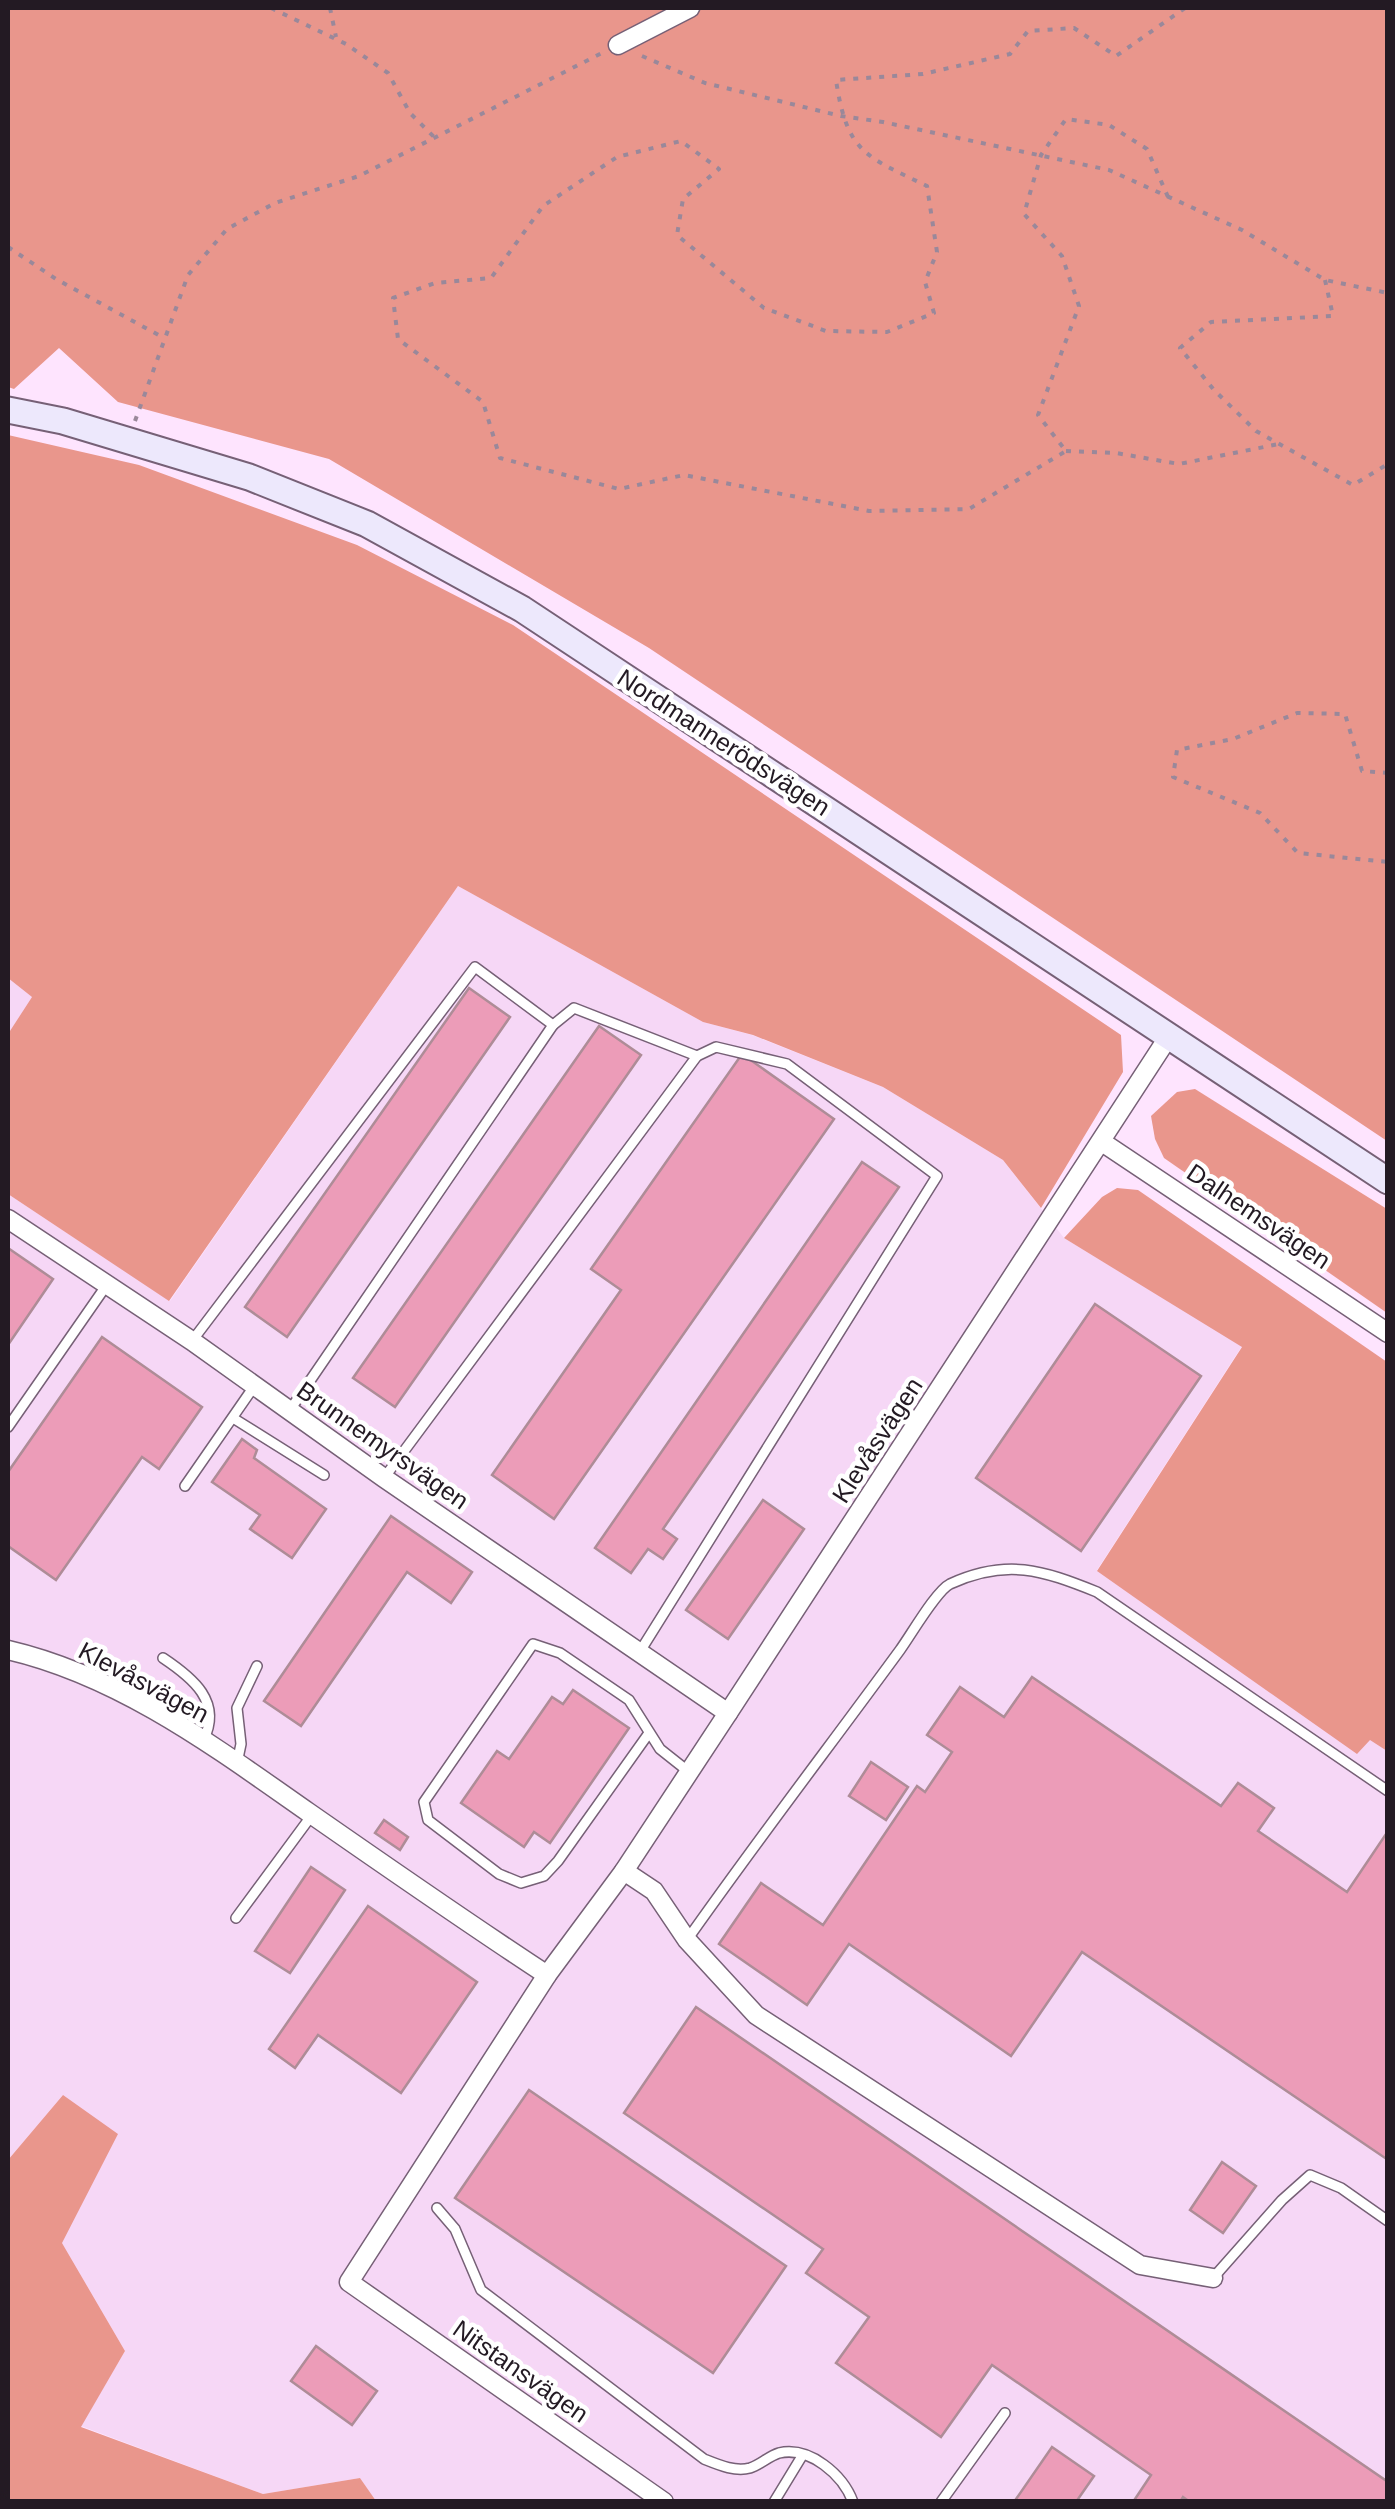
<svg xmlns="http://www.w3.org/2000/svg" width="1395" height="2509" font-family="Arial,sans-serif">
  <rect width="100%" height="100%" fill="#fee4fe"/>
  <g fill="#f6d7f6">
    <path d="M 458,886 L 703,1022 L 752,1035 L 883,1087 L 1003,1160 L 1064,1238 L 1242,1346 L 1097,1570 L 1357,1753 L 1370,1739 L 1387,1751 L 1387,2501 L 376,2502 L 360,2478 L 263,2494 L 81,2426 L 125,2351 L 62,2243 L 63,2095 L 8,2160 L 8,1194 L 170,1301 Z"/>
    <path d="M 8,978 L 32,997 L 8,1034 Z"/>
  </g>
  <g fill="#e9968c">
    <path d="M 8,8 L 1387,8 L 1387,1141 L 649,648 L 329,459 L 118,402 L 59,348 L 14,389 L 8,387 Z"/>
    <path d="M 8,435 L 139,465 L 357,545 L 513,625 L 1121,1035 L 1123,1072 L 1041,1208 L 1003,1160 L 883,1087 L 753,1035 L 703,1022 L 458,886 L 169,1301 L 8,1194 L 8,1034 L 32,997 L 8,978 Z"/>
    <path d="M 1195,1089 L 1387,1209 L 1387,1313 L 1164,1158 L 1155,1139 L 1151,1116 L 1177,1092 Z"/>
    <path d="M 1117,1188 L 1138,1190 L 1387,1362 L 1387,1751 L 1370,1740 L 1357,1754 L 1097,1571 L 1242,1347 L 1064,1238 L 1102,1197 Z"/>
    <path d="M 63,2095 L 118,2134 L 62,2243 L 125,2351 L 81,2427 L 263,2494 L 360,2478 L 376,2501 L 8,2501 L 8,2160 Z"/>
  </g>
  <g fill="#ec9cb8" stroke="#ae8c97" stroke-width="2.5">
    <path d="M 469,988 L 510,1017 L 287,1337 L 245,1307 Z"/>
    <path d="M 599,1026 L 641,1055 L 395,1407 L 353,1378 Z"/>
    <path d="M 742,1054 L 834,1119 L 554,1519 L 492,1475 L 621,1290 L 591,1269 Z"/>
    <path d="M 862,1162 L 899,1187 L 663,1529 L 677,1539 L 663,1559 L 648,1549 L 631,1573 L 595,1548 Z"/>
    <path d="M 8,1248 L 53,1279 L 8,1345 Z"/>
    <path d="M 1095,1304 L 1201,1376 L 1081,1551 L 976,1478 Z"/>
    <path d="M 102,1337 L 202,1407 L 159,1469 L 142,1457 L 56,1580 L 8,1546 L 8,1472 Z"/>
    <path d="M 242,1439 L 257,1450 L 254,1458 L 326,1509 L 292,1558 L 250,1529 L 260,1515 L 212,1482 Z"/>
    <path d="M 763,1500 L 804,1529 L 728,1639 L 686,1610 Z"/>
    <path d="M 391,1516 L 472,1572 L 451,1603 L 407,1572 L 301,1726 L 264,1701 Z"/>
    <path d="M 1032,1677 L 1221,1806 L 1238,1783 L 1274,1808 L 1258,1831 L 1347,1892 L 1388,1831 L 1388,2160 L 1082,1952 L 1011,2056 L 849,1944 L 807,2005 L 719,1944 L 761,1883 L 823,1925 L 917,1786 L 925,1792 L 952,1752 L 927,1735 L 960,1687 L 1004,1717 Z"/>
    <path d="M 573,1690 L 629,1728 L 550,1843 L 534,1832 L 524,1847 L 461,1803 L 497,1751 L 509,1759 L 552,1697 L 563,1704 Z"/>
    <path d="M 871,1762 L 908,1787 L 886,1820 L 849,1796 Z"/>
    <path d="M 384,1820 L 408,1837 L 400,1850 L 375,1833 Z"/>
    <path d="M 311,1867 L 345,1890 L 290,1973 L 255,1951 Z"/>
    <path d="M 368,1906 L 477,1982 L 401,2093 L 318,2035 L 295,2068 L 269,2049 Z"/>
    <path d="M 696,2007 L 1388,2482 L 1388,2502 L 1190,2502 L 1183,2497 L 1180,2502 L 1133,2502 L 1151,2475 L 992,2365 L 941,2437 L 836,2363 L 869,2317 L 806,2273 L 823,2249 L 624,2113 Z"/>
    <path d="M 529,2090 L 786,2266 L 713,2373 L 455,2198 Z"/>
    <path d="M 1222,2162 L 1256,2186 L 1223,2233 L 1190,2210 Z"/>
    <path d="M 316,2346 L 377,2391 L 352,2425 L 291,2381 Z"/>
    <path d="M 1052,2447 L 1094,2476 L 1076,2502 L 1014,2502 Z"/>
  </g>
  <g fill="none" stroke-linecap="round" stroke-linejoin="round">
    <g stroke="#766076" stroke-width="12">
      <g id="service">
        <path d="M 192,1341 L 475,967 L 553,1025 L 290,1410"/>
        <path d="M 233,1418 L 324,1475"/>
        <path d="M 8,1427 L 106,1286"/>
        <path d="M 384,1478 L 697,1056 L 574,1008 L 553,1025"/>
        <path d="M 185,1486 L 255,1385"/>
        <path d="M 639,1653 L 937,1176 L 787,1064 L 716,1047 L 697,1056"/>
        <path d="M 163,1658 C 193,1678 223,1702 203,1741"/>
        <path d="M 649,1733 L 558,1861 L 544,1876 L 521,1883 L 499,1874 L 428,1820 L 424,1802 L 533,1644 L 560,1653 L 629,1700 L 660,1749 L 689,1772"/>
        <path d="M 237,1763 L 241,1744 L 237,1708 L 257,1666"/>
        <path d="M 236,1918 L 312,1815"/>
        <path d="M 687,1940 C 756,1842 829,1747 900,1650 C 911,1635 936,1591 950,1584 C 1007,1558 1042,1570 1097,1592 L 1388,1791"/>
        <path d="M 437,2208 L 455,2229 L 481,2290 L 704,2459 C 719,2465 735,2472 750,2468 C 760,2465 769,2456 779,2453 C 810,2446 843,2475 853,2502"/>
        <path d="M 1213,2278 L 1282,2200 L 1310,2175 L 1341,2188 L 1388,2221"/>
        <path d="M 774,2502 L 802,2456"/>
        <path d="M 941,2502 L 1005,2413"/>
      </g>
    </g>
    <g stroke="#766076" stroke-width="21">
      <g id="minor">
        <path d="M 618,45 L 690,8"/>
        <path d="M 1102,1142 L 1388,1333"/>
        <path d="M 8,1219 L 192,1341 L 384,1478 L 728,1713"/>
        <path d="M 8,1650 C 120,1676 215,1747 308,1812 C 387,1867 466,1922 547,1975"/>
        <path d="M 624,1871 L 654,1891 L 687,1940 L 756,2015 L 1140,2265 L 1213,2278"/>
        <path d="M 664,2502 L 349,2282 L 547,1975 L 624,1871 L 728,1713 L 1169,1036"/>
      </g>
    </g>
    <g stroke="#766076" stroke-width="29">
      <path id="secondary" d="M 8,410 L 63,421 L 249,477 L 367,524 L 522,609 L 1388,1181"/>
    </g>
    <g stroke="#9a889a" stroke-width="4" stroke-dasharray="5 8" stroke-linecap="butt">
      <path d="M 271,8 L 346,44 L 388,73 L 410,113 L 435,138"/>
      <path d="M 330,8 L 336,37"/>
      <path d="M 642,56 L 705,83 L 841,116 L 883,122 L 1109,170 L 1242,230 L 1325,280 L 1388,293"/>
      <path d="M 1168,197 L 1147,149 L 1109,125 L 1066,119 L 1041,155 L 1024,214 L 1062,256 L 1079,306 L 1038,415 L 1066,451 L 969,509 L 869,511 L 684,475 L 619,489 L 500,458 L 483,402 L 398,339 L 393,298 L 435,283 L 491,278 L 543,206 L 617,157 L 681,141 L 719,169 L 683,199 L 677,235 L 764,308 L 826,331 L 887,332 L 934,313 L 925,282 L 937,252 L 927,186 C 865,156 847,153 836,80 L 923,74 L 1010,54 L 1028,31 L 1074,28 L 1116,56 L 1185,8"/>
      <path d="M 8,247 L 56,279 L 164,338"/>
      <path d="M 1325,280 L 1333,316 L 1211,322 L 1180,348 L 1214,390 L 1256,431 L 1353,485 L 1388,464"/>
      <path d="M 135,421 L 188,275 L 227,229 L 275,203 L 359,176 L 602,53"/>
      <path d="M 1066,451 L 1116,453 L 1179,464 L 1279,444"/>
      <path d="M 1388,773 L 1362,771 L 1345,714 L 1297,713 L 1233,739 L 1177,750 L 1173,777 L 1260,813 L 1298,853 L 1388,862"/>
    </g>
    <use href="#service" stroke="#fff" stroke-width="9"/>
    <use href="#minor" stroke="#fff" stroke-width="18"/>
    <use href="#secondary" stroke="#ede8fc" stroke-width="25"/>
  </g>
  <g text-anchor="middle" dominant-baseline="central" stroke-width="9" stroke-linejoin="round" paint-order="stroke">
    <g font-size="25" fill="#231a23" stroke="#fff">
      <text transform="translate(724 742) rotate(33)">Nordmannerödsvägen</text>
      <text transform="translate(1259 1216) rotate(34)">Dalhemsvägen</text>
      <text transform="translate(877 1440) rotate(-57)">Klevåsvägen</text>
      <text transform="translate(383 1445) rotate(35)">Brunnemyrsvägen</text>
      <text transform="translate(144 1682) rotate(28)">Klevåsvägen</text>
      <text transform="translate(521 2371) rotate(35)">Nitstansvägen</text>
    </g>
  </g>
  <rect width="1395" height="2509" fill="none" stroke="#231a23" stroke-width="20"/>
</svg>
